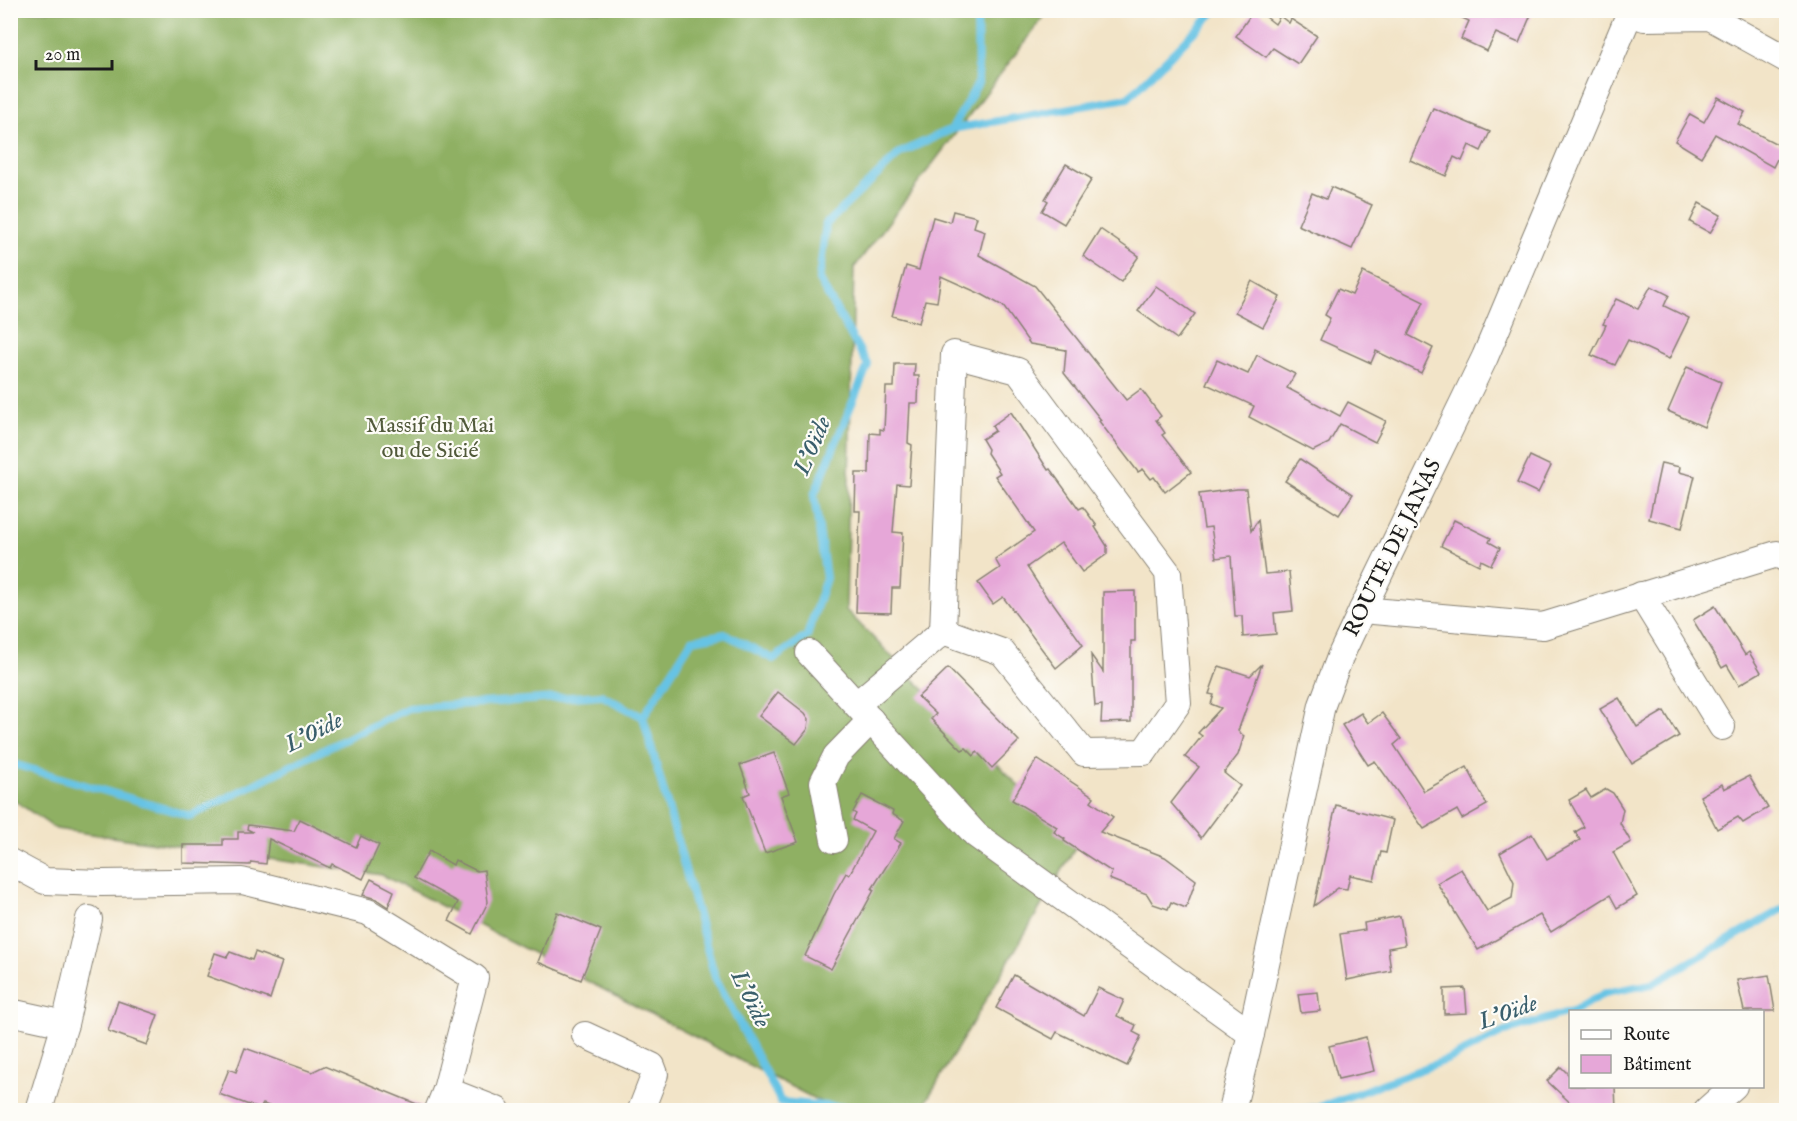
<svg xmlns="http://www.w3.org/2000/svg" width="1797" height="1121" font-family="'IM FELL English',serif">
  <rect width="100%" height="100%" fill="#fdfcf7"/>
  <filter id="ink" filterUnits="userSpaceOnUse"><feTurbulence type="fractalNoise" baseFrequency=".0167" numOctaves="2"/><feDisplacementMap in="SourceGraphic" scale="12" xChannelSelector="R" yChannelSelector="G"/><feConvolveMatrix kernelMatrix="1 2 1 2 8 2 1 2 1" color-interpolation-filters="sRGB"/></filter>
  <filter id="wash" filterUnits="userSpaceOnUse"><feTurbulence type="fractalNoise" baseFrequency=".008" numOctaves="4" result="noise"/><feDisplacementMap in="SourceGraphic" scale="24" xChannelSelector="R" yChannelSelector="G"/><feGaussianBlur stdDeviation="1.35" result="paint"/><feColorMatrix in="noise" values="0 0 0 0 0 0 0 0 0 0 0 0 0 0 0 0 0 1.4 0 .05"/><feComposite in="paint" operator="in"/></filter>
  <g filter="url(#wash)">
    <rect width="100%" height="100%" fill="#f2e4c8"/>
    <path fill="#8fb064" stroke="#566640" stroke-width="1.5" d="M 11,11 L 1048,11 L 854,268 L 846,610 L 1077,845 L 921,1110 L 836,1110 L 382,875 L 56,829 L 11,798 Z"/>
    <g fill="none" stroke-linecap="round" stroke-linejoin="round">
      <g stroke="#66c3e4" stroke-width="8">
        <path d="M 952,129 L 978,83 L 977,10"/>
        <path d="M 643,717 L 692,640 L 725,634 L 773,659 L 807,636 L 826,578 L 814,495 L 868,365 L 819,280 L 826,224 L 900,153 L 952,129 L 1128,98 L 1216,10"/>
        <path d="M 10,763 L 190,816 L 408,708 L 601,695 L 643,717 L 715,977 L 781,1102 L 870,1110"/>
        <path d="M 1301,1110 L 1320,1107 L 1449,1059 L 1504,1032 L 1575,1010 L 1605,993 L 1652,984 L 1786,907"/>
      </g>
    </g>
    <g id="blocks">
      <g fill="#e6a7d8">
        <path d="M 1254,10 L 1257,10 L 1275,24 L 1280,16 L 1289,23 L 1291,19 L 1317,36 L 1298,64 L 1273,48 L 1266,57 L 1236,36 Z"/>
        <path d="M 1445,10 L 1533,10 L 1519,43 L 1496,33 L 1487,51 L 1461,39 L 1469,21 Z"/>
        <path d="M 1718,97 L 1745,112 L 1738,124 L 1783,147 L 1773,167 L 1715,134 L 1701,157 L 1675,141 L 1690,114 L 1704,122 Z"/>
        <path d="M 1433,108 L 1490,132 L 1481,151 L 1469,145 L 1462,161 L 1454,157 L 1446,176 L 1410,160 Z"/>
        <path d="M 1066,164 L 1092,179 L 1064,224 L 1042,211 L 1048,201 L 1045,199 Z"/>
        <path d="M 1331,187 L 1372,205 L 1352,249 L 1298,225 L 1312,193 L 1326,199 Z"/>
        <path d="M 1699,203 L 1721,215 L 1710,233 L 1690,222 Z"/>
        <path d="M 953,211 L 977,217 L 974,227 L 985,231 L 979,255 L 1035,286 L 1126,400 L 1141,389 L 1161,416 L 1156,420 L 1165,433 L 1162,435 L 1191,472 L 1165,492 L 1154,477 L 1151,479 L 1143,469 L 1138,472 L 1099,421 L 1101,420 L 1064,373 L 1066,350 L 1030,344 L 1003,306 L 983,295 L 941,276 L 937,302 L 925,300 L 919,323 L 892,316 L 906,266 L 919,270 L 933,217 L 950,222 Z"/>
        <path d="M 1100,229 L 1139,256 L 1121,282 L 1083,256 Z"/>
        <path d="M 1363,272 L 1424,302 L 1408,335 L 1433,348 L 1421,373 L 1376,351 L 1371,363 L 1320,340 L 1330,318 L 1325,315 L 1338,289 L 1352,295 Z"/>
        <path d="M 1252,281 L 1280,297 L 1263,327 L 1235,312 Z"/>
        <path d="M 1156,286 L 1195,314 L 1177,339 L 1138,311 Z"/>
        <path d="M 1651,286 L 1669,295 L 1664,306 L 1689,318 L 1669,359 L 1628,340 L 1615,365 L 1591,355 L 1606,325 L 1603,324 L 1616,299 L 1638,309 Z"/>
        <path d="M 1257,355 L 1295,374 L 1287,388 L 1340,416 L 1348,402 L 1386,421 L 1375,442 L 1340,424 L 1329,443 L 1313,451 L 1249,417 L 1254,406 L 1206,384 L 1217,360 L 1248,374 Z"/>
        <path d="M 895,364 L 915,364 L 914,376 L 919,376 L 918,403 L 910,403 L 908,443 L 912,445 L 909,485 L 897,484 L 893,532 L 903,533 L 900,588 L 892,588 L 891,613 L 856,612 L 860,511 L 855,511 L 856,473 L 869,473 L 870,433 L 880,434 L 880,429 L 884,430 L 886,387 L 894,387 Z"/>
        <path d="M 1687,367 L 1721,382 L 1704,427 L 1668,411 Z"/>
        <path d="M 1011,412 L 1048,470 L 1050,469 L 1079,509 L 1083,507 L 1097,526 L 1095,527 L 1107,546 L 1107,554 L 1082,572 L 1061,543 L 1027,567 L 1049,601 L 1051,600 L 1083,645 L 1056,668 L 1003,597 L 993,604 L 978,583 L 1000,568 L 995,559 L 1034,532 L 995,476 L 1000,473 L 987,453 L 988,449 L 982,439 L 995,431 L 992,426 Z"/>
        <path d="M 1530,456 L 1551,466 L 1538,493 L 1517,483 Z"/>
        <path d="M 1300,459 L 1353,494 L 1339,515 L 1285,481 Z"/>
        <path d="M 1661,463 L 1680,467 L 1679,472 L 1695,476 L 1682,528 L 1649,519 Z"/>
        <path d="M 1237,489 L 1246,489 L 1251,531 L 1258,520 L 1265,574 L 1289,572 L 1293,611 L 1274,613 L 1276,634 L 1243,637 L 1242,616 L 1235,616 L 1231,556 L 1216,558 L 1211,527 L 1204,528 L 1199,494 Z"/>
        <path d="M 1454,520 L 1491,538 L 1489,542 L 1500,548 L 1491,565 L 1481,560 L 1479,565 L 1441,546 Z"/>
        <path d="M 1135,591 L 1135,641 L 1131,641 L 1131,722 L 1101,723 L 1102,705 L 1095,706 L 1091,655 L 1103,672 L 1103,592 Z"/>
        <path d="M 1715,606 L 1745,655 L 1749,652 L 1761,672 L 1739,685 L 1727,665 L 1722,668 L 1693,620 Z"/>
        <path d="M 1262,664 L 1238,731 L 1244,736 L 1238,755 L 1224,773 L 1240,786 L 1201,838 L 1171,803 L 1199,767 L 1185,757 L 1202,736 L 1198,733 L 1221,708 L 1211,704 L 1214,695 L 1209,694 L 1219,666 L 1250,676 Z"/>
        <path d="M 948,668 L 1019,741 L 992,768 L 977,752 L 974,756 L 966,748 L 962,750 L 931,719 L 936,714 L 918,697 Z"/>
        <path d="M 778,692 L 805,713 L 809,719 L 808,729 L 796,744 L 759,716 Z"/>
        <path d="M 1619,698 L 1637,727 L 1664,711 L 1679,736 L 1632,764 L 1600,709 Z"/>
        <path d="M 1361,713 L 1368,723 L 1382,713 L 1401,739 L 1394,745 L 1424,791 L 1467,767 L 1487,805 L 1462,819 L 1457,810 L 1424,829 L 1375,761 L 1368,765 L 1342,725 Z"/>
        <path d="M 774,753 L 789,793 L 781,796 L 798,842 L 765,853 L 743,796 L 750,793 L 740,765 Z"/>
        <path d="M 1037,759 L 1094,797 L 1091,801 L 1113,817 L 1100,832 L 1165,857 L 1196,880 L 1186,908 L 1171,902 L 1168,909 L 1153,904 L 1147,894 L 1109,879 L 1112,872 L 1064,841 L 1065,839 L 1054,832 L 1057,827 L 1012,800 Z"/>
        <path d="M 1749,776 L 1768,808 L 1743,823 L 1738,817 L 1717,829 L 1700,796 L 1722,784 L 1724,789 Z"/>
        <path d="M 1606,789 L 1613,793 L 1623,809 L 1620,823 L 1631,842 L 1613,852 L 1637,896 L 1617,908 L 1610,895 L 1551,932 L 1540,915 L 1478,950 L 1437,883 L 1461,869 L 1487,911 L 1512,898 L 1514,882 L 1500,853 L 1532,834 L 1547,859 L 1580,840 L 1575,832 L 1584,827 L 1569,800 L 1586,790 L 1591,798 Z"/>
        <path d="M 862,795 L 893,811 L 892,814 L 904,821 L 894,839 L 901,843 L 872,889 L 874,890 L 831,969 L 805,956 L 834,894 L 846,873 L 849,875 L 873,831 L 853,820 L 856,814 L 853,812 Z"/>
        <path d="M 1336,805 L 1393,820 L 1386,853 L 1381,852 L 1374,880 L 1350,875 L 1347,889 L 1338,888 L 1314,906 Z"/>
        <path d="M 300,819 L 356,847 L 361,836 L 379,845 L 363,879 L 332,864 L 330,868 L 269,839 L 266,864 L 251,862 L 250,865 L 183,863 L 183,845 L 223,845 L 223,839 L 238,839 L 238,832 L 253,832 L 247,829 L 248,825 L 294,831 Z"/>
        <path d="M 429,851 L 453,865 L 455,860 L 477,871 L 484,870 L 488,902 L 472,934 L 449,921 L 458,902 L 414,878 Z"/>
        <path d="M 371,879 L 394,891 L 388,907 L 376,899 L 363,895 Z"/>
        <path d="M 557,912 L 601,930 L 581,980 L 538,962 Z"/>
        <path d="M 1400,916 L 1405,945 L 1388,948 L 1391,971 L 1347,980 L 1340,934 L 1365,930 L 1364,923 Z"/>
        <path d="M 230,952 L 252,960 L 255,952 L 282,962 L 270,999 L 207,976 L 215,953 L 227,957 Z"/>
        <path d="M 1014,975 L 1084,1016 L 1098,988 L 1124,1000 L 1117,1016 L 1136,1025 L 1133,1032 L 1141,1036 L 1127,1066 L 1057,1032 L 1053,1039 L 996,1008 Z"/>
        <path d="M 1769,975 L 1775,1011 L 1744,1011 L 1737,980 Z"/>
        <path d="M 1465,988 L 1467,1013 L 1444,1014 L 1444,989 Z"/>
        <path d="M 1318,992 L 1320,1011 L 1301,1013 L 1298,994 Z"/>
        <path d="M 118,1001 L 158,1015 L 147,1045 L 108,1031 Z"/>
        <path d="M 1366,1037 L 1374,1071 L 1338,1079 L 1329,1046 Z"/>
        <path d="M 245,1048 L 312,1072 L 324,1066 L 424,1107 L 423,1110 L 280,1110 L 263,1104 L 260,1109 L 219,1094 L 229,1069 L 236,1072 Z"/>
        <path d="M 1561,1067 L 1570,1076 L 1570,1086 L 1615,1086 L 1616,1110 L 1578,1110 L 1547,1081 Z"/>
      </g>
    </g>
  </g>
  <g filter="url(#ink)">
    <use href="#blocks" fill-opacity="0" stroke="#878072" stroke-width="1.5"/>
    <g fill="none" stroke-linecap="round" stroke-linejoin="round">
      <g stroke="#878072" stroke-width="28">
        <g id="minor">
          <path d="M 1630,12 L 1644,18 L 1710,17 L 1786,59"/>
          <path d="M 1641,595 L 1722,727"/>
          <path d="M 1362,610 L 1543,626 L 1777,554 L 1786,559"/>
          <path d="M 809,653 L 976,835 L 1251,1034"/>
          <path d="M 857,704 L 943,631 L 1002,652 L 1084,753 L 1144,752 L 1178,703 L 1168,573 L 1018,371 L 954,354 L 943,631"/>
          <path d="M 834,840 L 823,782 L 836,756 L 871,720"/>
          <path d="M 10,862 L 45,881 L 102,883 L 242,881 L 368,912 L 475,978 L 446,1090 L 438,1110"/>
          <path d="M 10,1012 L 65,1024"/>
          <path d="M 585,1035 L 652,1066 L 655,1074 L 641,1110"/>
          <path d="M 446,1090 L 497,1110"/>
          <path d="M 39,1110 L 65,1024 L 89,919"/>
          <path d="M 1232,1110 L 1251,1034 L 1322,705 L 1340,657 L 1362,610 L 1485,357 L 1631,10"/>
          <path d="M 1707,1110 L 1734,1086"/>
        </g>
      </g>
      <use href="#minor" stroke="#fff" stroke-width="26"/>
    </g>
  </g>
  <g text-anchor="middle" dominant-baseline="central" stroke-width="4.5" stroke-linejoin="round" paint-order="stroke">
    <g font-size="22" fill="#515a3a" stroke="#fdfcf7">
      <text x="430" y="426">Massif du Mai<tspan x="430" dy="25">ou de Sicié</tspan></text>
    </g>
    <g font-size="22" fill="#1c1c1c" stroke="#fdfcf7">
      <text transform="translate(1393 548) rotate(-64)">ROUTE DE JANAS</text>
    </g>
    <g font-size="24" font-style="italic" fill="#3a5f6c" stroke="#fdfcf7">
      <text transform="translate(813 446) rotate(-67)">L'Oïde</text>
      <text transform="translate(314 733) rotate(-27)">L'Oïde</text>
      <text transform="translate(750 999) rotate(64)">L'Oïde</text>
      <text transform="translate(1508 1013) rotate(-20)">L'Oïde</text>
    </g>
  </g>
  <rect width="1797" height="1121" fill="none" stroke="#fdfcf7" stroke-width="36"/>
  <rect x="1569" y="1010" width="195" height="78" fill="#fdfcf7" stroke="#a3a29f" stroke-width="1.5"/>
  <rect x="1581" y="1030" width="30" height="9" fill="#ffffff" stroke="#a3a29f" stroke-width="1.5"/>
  <text x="1623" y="1040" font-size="18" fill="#1c1c1c">Route</text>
  <rect x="1581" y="1055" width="30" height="18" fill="#e6a7d8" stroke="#a3a29f" stroke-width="1.5"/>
  <text x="1623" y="1070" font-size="18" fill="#1c1c1c">Bâtiment</text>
  <path d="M36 60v9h76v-9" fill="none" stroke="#1c1c1c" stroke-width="3"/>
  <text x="45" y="60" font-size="18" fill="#1c1c1c" stroke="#fdfcf7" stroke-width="4.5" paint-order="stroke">20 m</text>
</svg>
